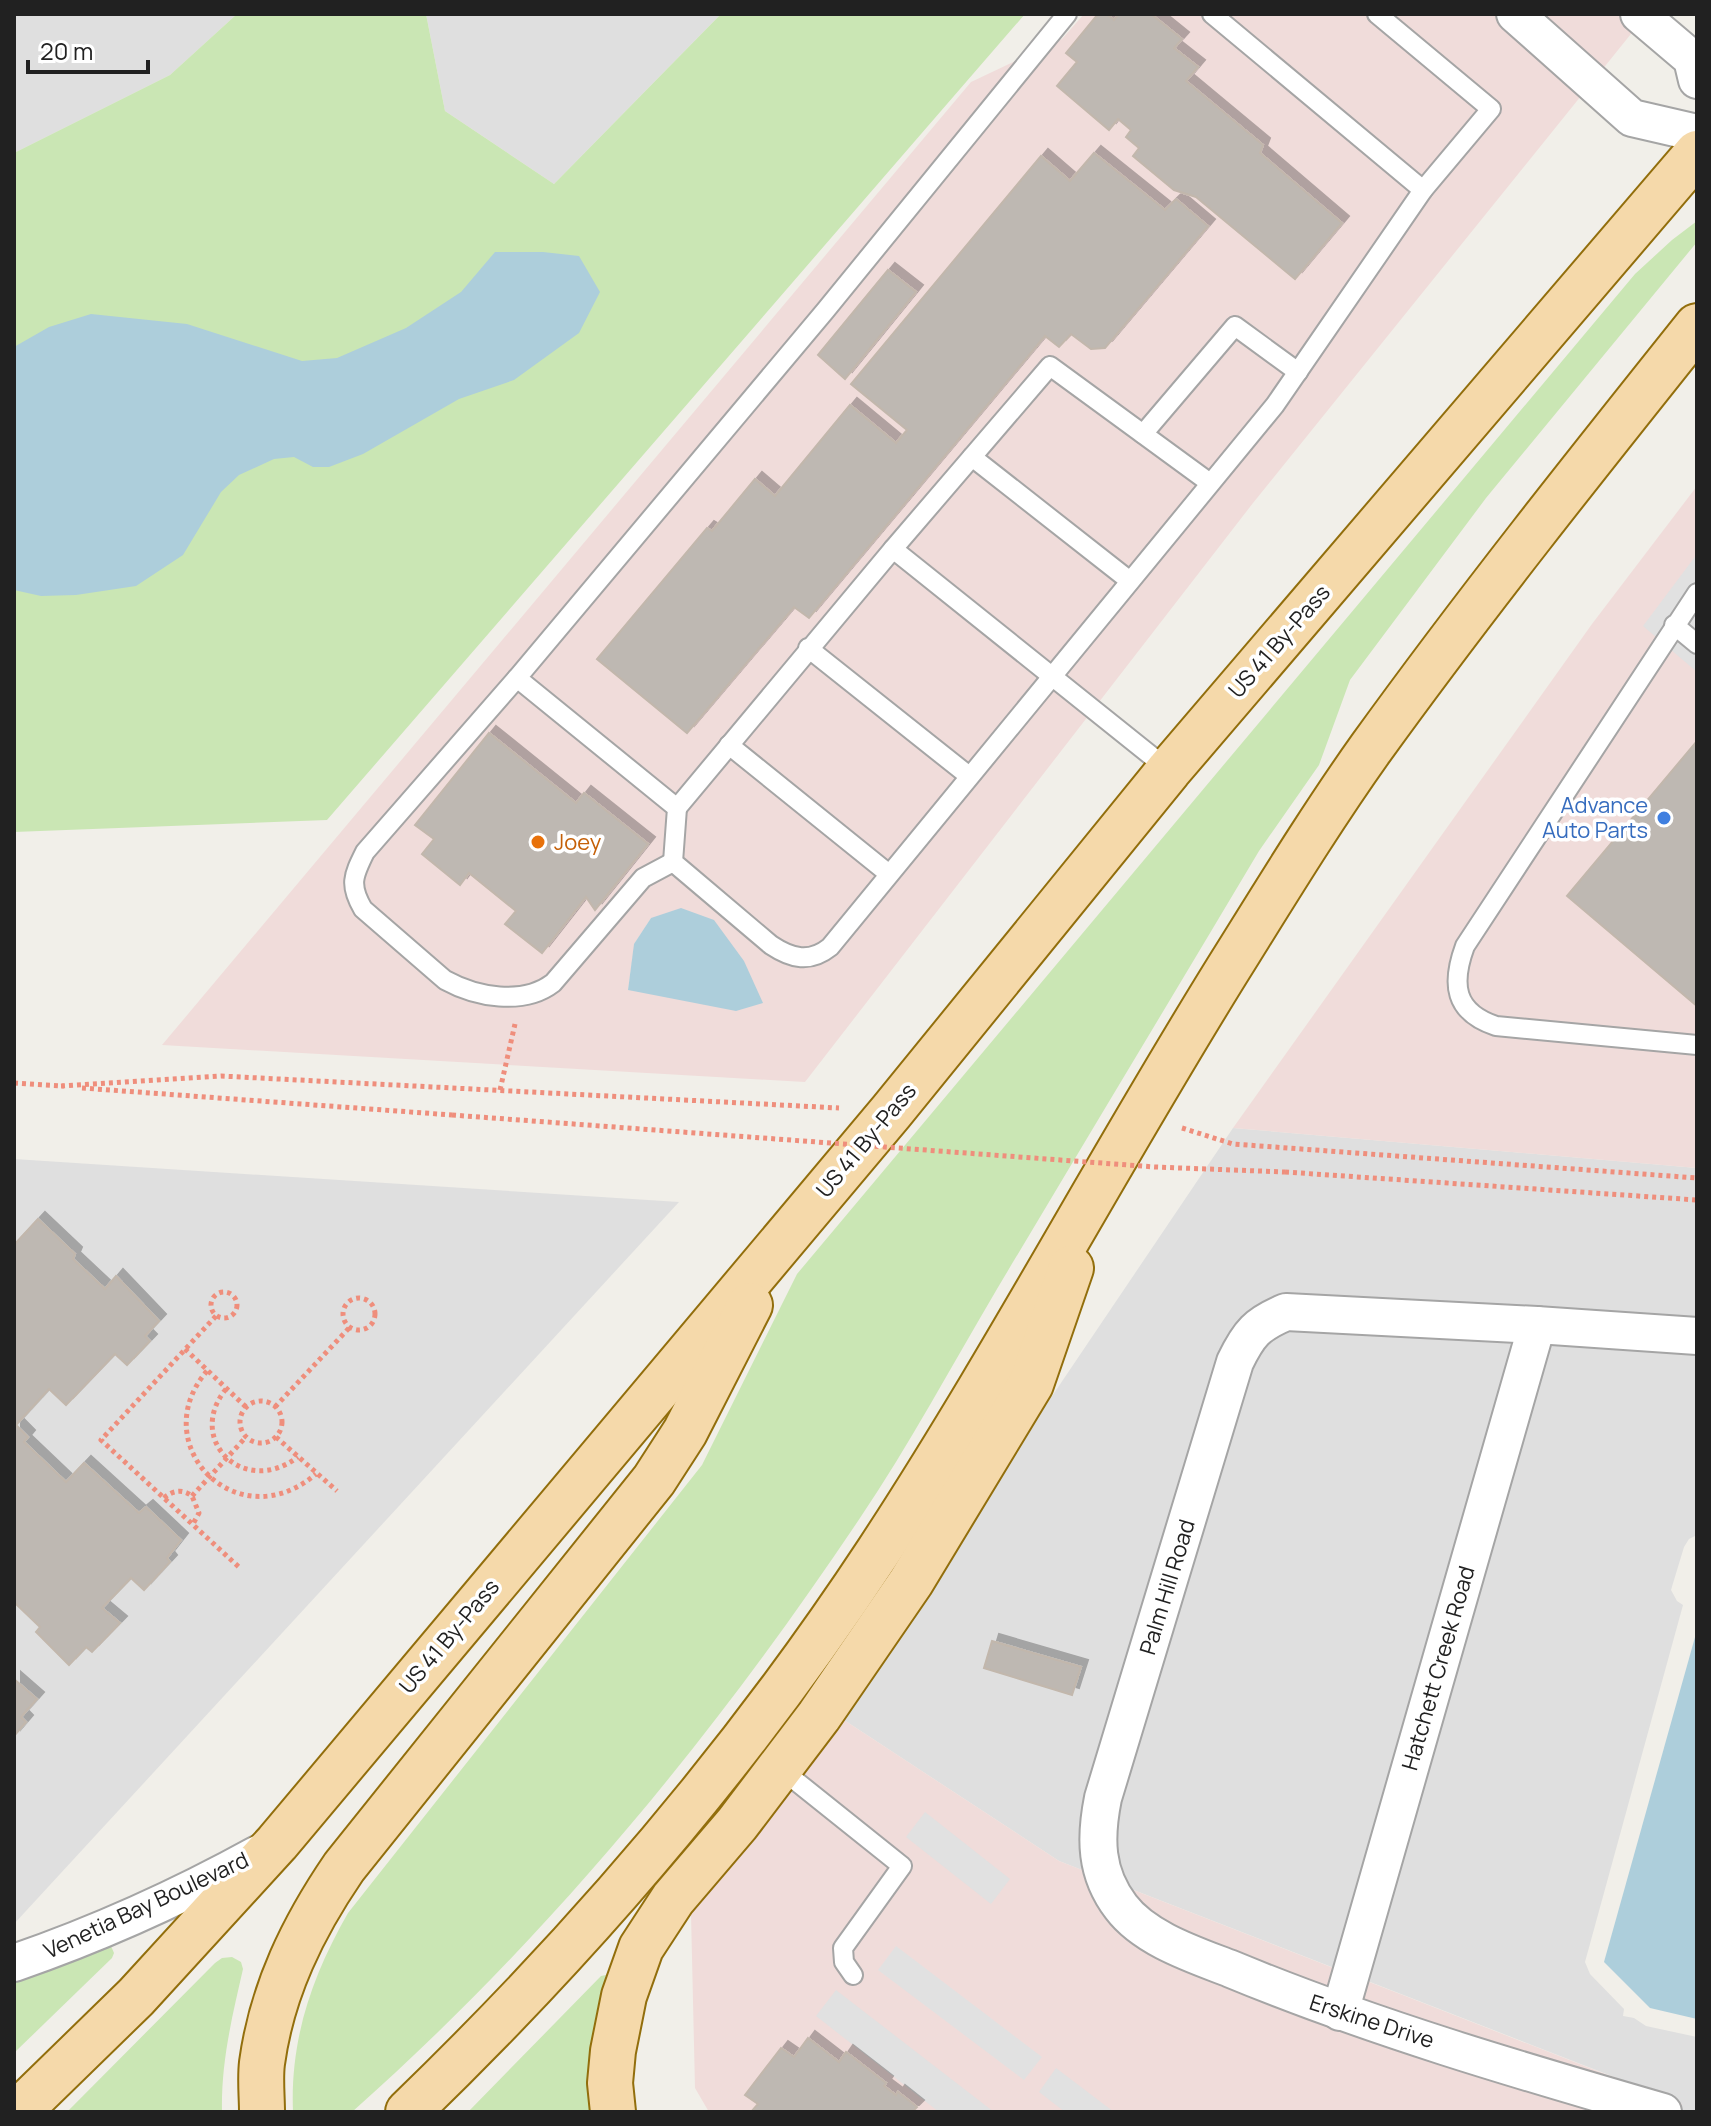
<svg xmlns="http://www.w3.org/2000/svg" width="1711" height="2126" font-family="Manrope,sans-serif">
  <defs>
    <filter id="shadow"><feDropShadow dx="7" dy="-7" stdDeviation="0" flood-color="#0004"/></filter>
  </defs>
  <rect width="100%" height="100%" fill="#f1efe9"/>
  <g fill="#dfdfdf">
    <path d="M 14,14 L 237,14 L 170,75 L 14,153 Z"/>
    <path d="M 426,14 L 721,14 L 554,184 L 445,111 Z"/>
    <path d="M 1233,1128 L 1697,1168 L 1697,1535 L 1689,1539 L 1684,1547 L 1671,1590 L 1677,1601 L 1683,1605 L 1585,1962 L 1590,1974 L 1624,2009 L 1623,2016 L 1634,2018 L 1646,2026 L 1697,2037 L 1697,2112 L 1680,2112 L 1681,2103 L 1059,1861 L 844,1720 L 931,1594 L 1040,1414 Z"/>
    <path d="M 14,1159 L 679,1202 L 14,1924 Z"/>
  </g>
  <g fill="#f0dcda" fill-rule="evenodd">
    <path d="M 1084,14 L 1647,14 L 1253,503 L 805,1082 L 162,1045 L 971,82 L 1062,39 ZM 651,918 L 628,990 L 635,943 Z"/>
    <path d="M 1697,486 L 1697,1168 L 1233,1128 L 1592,624 Z"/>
    <path d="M 844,1720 L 1059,1861 L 1682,2104 L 1680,2112 L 709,2112 L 695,2088 L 691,1914 L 756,1837 Z"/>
  </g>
  <g fill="#cae6b4">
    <path d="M 237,14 L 426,14 L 445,111 L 554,184 L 721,14 L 1025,14 L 327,820 L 14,832 L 14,153 L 170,75 Z"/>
    <path d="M 1697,221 L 1697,242 L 1486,498 L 1350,680 L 1319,765 L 1259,851 C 1172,997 1084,1143 997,1289 C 952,1365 910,1444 860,1518 C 715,1735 548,1938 352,2112 L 293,2112 C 290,2039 312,1976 348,1913 L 702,1465 L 797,1274 L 1635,274 L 1672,240 Z"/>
    <path d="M 110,1944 L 114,1953 L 112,1958 L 14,2053 L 14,1976 Z"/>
    <path d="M 232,1957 L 241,1962 L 243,1969 C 232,2017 221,2062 222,2112 L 67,2112 L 215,1963 L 222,1958 Z"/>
    <path d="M 606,1975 L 596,2015 L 591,2053 L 594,2112 L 468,2112 L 601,1976 Z"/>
  </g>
  <g fill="#e1e1e1">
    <path d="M 1697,554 L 1697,672 L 1643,626 Z"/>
    <path d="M 925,1812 L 1010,1879 L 991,1904 L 906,1837 Z"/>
    <path d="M 896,1946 L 1042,2057 L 1024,2080 L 878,1970 Z"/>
    <path d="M 836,1990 L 994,2112 L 939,2112 L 816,2016 Z"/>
    <path d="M 1056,2068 L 1114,2112 L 1065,2112 L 1039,2092 Z"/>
  </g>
  <g fill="#adcedb">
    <path d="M 495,252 L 543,252 L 579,256 L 600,292 L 579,333 L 514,380 L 459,399 L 363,454 L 329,467 L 313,467 L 294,457 L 274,459 L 239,475 L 221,492 L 183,555 L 136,586 L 76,595 L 41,596 L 14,590 L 14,347 L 49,327 L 91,314 L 187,324 L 302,361 L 337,358 L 406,328 L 461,292 Z"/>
    <path d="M 681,908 L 714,920 L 744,961 L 763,1003 L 736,1011 L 628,990 L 634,944 L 651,918 Z"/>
    <path d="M 1697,1630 L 1697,2019 L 1650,2008 L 1604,1962 Z"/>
  </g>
  <g fill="#beb8b2" stroke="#c2b7ac" stroke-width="2" filter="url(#shadow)">
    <path d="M 1098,14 L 1107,14 L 1114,20 L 1119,14 L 1151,14 L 1182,39 L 1174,48 L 1198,67 L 1186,81 L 1263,145 L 1260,153 L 1342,223 L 1295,279 L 1196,197 L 1174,190 L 1133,156 L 1139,148 L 1126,137 L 1131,130 L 1118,119 L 1109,130 L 1057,86 L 1077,62 L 1066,53 Z"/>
    <path d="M 1094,153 L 1165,210 L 1176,199 L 1208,226 L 1105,348 L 1091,349 L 1071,334 L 1059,347 L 1045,336 L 809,618 L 794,607 L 687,733 L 597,659 L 707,528 L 712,531 L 755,479 L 775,496 L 850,405 L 896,443 L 907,430 L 851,384 L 1041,156 L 1070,181 Z"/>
    <path d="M 888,270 L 916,292 L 845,379 L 818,355 Z"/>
    <path d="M 489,733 L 576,803 L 584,793 L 648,844 L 595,910 L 586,897 L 542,953 L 505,924 L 516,911 L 469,873 L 460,885 L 422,854 L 434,839 L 415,825 Z"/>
    <path d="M 1697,741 L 1697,1006 L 1567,896 Z"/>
    <path d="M 38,1219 L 75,1254 L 73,1259 L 105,1289 L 116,1276 L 159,1321 L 145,1336 L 150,1341 L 127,1365 L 115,1354 L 66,1405 L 49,1389 L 16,1425 L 28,1437 L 24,1442 L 66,1482 L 84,1463 L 139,1513 L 146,1507 L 181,1540 L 167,1558 L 170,1562 L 144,1590 L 131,1578 L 102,1608 L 120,1623 L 92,1652 L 86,1647 L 69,1665 L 36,1632 L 40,1627 L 14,1602 L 14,1245 Z"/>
    <path d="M 992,1641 L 1081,1667 L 1072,1695 L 984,1668 Z"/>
    <path d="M 14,1679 L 37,1699 L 21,1717 L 26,1722 L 14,1736 Z"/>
    <path d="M 808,2038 L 839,2062 L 846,2052 L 886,2083 L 884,2086 L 896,2095 L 898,2092 L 917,2107 L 912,2112 L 751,2112 L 758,2104 L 745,2095 L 781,2048 L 794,2057 Z"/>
  </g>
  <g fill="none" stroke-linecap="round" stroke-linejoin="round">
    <g stroke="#a5a5a5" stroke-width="22">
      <g id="service">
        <path d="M 1067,14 L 825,311 L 517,678 L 677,808 L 673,862 L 771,945 C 792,959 810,963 830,947 L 1275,405 L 1423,190 L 1491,109 L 1377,14"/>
        <path d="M 1212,14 L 1423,190"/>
        <path d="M 1143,434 L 1235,326 L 1298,372"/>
        <path d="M 972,457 L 1130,581"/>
        <path d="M 893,549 L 1050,366 L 1210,483"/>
        <path d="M 1697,593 L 1465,946 C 1451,984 1454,1012 1496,1026 L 1697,1045"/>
        <path d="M 1674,625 L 1697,644"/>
        <path d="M 808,648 L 969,776"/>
        <path d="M 517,678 L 365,852 C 353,876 349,885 363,909 L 445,980 C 476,997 523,1006 553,983 L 643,878 L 673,862"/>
        <path d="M 729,745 L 889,874"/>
        <path d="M 677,808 L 893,549 L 1169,770"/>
        <path d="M 777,1766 L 902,1866 L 843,1948 L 844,1962 L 853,1975"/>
      </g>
    </g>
    <g stroke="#a5a5a5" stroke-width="40">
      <g id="minor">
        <path d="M 1515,14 L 1632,118 L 1697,133"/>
        <path d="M 1639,14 L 1692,59 L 1697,80"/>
        <path d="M 14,1963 C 98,1934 180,1897 258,1854"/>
        <path d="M 1340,2012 L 1537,1325"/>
        <path d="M 1663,2112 C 1518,2070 1371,2027 1231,1969 C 1195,1955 1145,1939 1121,1907 C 1095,1873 1095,1838 1103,1798 L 1235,1362 C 1249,1333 1257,1324 1286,1312 L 1537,1325 L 1697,1336"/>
      </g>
    </g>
    <g stroke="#926e0c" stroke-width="48">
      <g id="primary">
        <path d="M 18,2112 L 136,1997 L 277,1843 L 891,1112 L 1169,770 L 1697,153"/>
        <path d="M 262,2112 C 262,2096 260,2079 262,2063 C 272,1990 303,1927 344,1867 L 654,1480 L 685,1432 L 750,1305"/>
        <path d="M 408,2112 C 584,1942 743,1757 878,1552 C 1006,1357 1114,1150 1238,953 C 1281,884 1324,814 1371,748 C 1475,604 1586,465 1697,326"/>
        <path d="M 613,2112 L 610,2083 L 613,2051 L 624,1996 L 641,1948 L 673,1899 L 737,1824 L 819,1716 L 911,1582 L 1031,1384 L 1071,1268"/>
      </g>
    </g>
    <g stroke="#ef8e7c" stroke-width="5" stroke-dasharray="4 4" stroke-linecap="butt">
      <path d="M 14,1083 L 64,1086"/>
      <path d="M 61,1086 L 221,1076 L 839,1108"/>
      <path d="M 82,1088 L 452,1115"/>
      <path d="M 500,1090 L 515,1024"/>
      <path d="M 1182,1128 L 1233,1144 L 1697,1178"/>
      <path d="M 1285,1172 L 1697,1200"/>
      <circle cx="224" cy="1305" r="13"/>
      <circle cx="359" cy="1314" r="16"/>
      <path d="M 216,1316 L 101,1440 L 241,1569"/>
      <path d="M 185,1349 L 246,1407"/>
      <path d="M 207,1371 C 144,1444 237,1541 316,1474"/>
      <path d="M 226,1389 C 185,1439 243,1498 298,1457"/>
      <circle cx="261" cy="1422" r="21"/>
      <path d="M 275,1407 L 350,1327"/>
      <path d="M 276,1437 L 337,1491"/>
      <path d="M 192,1496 L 246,1437"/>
      <path d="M 164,1498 C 173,1490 183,1489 192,1496 L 199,1513 L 193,1524"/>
    </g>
    <use href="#service" stroke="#fff" stroke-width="18"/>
    <use href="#minor" stroke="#fff" stroke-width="36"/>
    <use href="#primary" stroke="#f5d9aa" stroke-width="44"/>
    <path stroke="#ef8e7c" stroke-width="5" stroke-dasharray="4 4" stroke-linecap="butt" d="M 452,1115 L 1155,1167 L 1285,1172"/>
  </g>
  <circle fill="#3f7fe0" stroke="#fff" stroke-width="3" cx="1664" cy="818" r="8"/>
  <circle fill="#e8710a" stroke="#fff" stroke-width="3" cx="538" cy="842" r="8"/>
  <g text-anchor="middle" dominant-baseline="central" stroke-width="7" stroke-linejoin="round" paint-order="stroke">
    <g font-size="22" fill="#212121" stroke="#fff">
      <text transform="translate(1279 641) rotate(-49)">US 41 By-Pass</text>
      <text transform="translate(866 1140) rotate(-50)">US 41 By-Pass</text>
      <text transform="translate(1167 1587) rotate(-73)">Palm Hill Road</text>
      <text transform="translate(449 1636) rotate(-50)">US 41 By-Pass</text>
      <text transform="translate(1438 1668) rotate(-74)">Hatchett Creek Road</text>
      <text transform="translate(146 1905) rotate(-25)">Venetia Bay Boulevard</text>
      <text transform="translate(1372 2021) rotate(18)">Erskine Drive</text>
    </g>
    <g font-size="22" fill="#366cbe" stroke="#fff" text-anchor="end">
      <text x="1648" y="805">Advance<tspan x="1648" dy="25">Auto Parts</tspan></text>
    </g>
    <g font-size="22" fill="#c56008" stroke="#fff" text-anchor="start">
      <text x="554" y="842">Joey</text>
    </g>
  </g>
  <rect width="1711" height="2126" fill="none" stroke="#212121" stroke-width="32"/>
  <path d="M28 60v12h120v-12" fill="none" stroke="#212121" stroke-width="4"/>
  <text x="40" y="60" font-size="24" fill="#212121" stroke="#ffffff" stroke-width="6" paint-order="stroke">20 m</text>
</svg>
